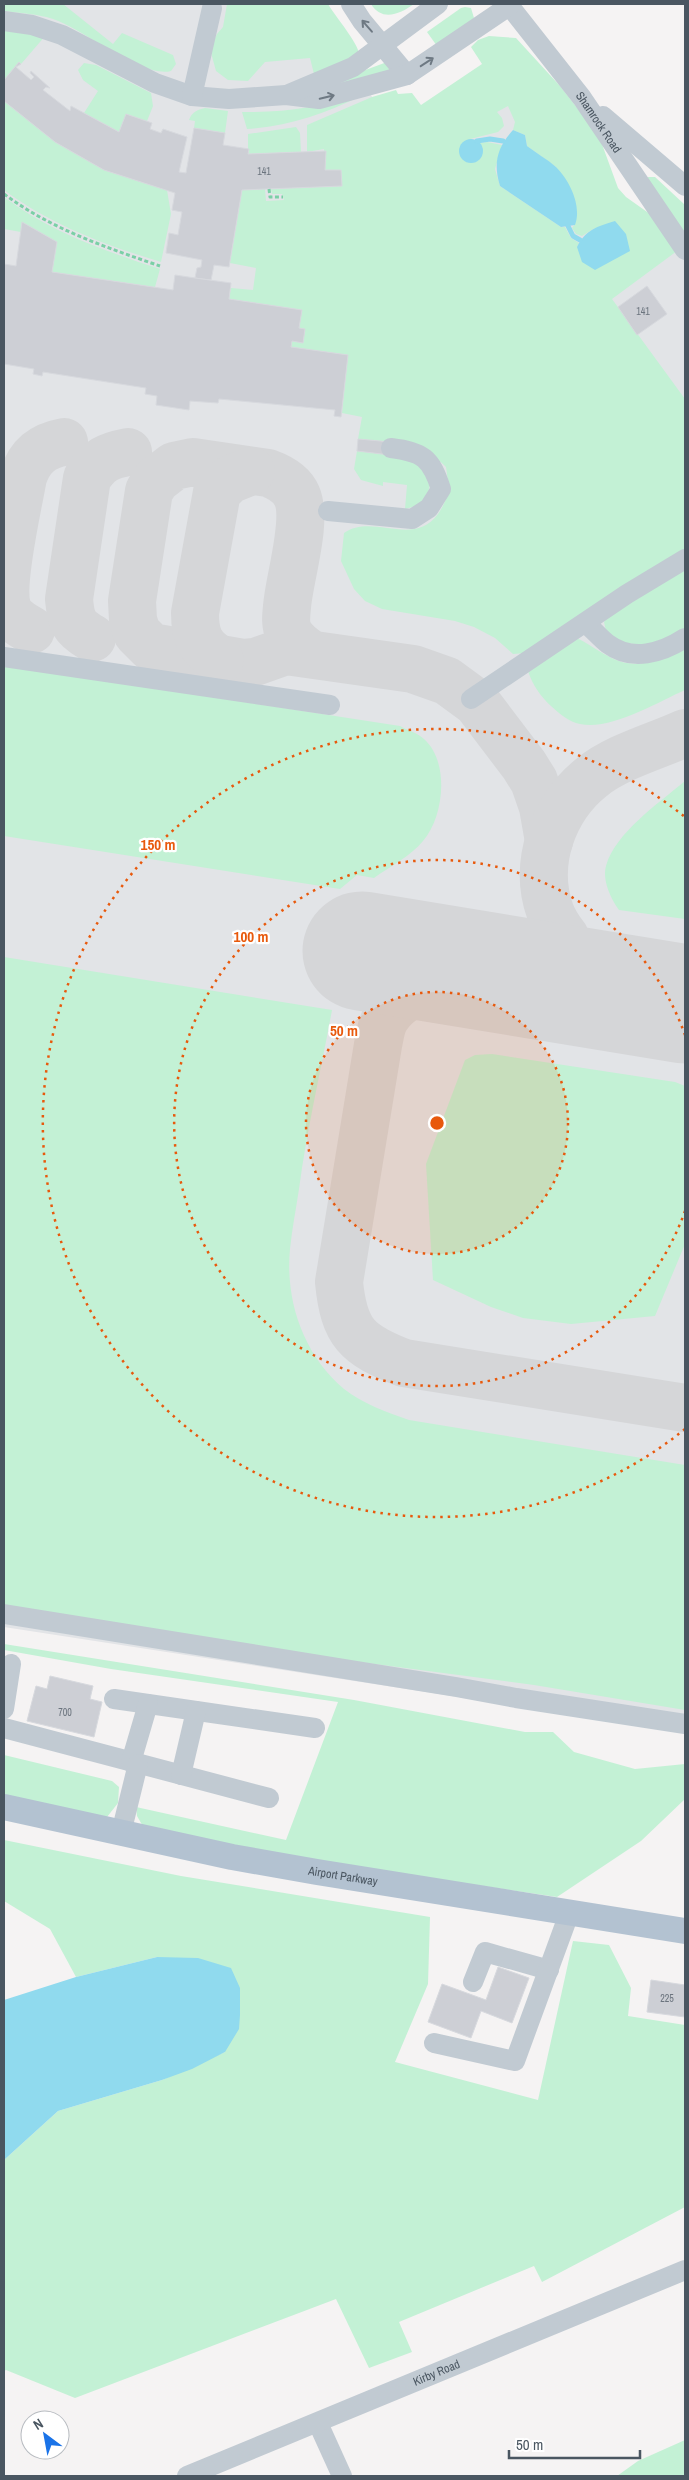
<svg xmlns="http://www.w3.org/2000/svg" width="689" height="2480" font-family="'Archivo Narrow',sans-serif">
  <rect width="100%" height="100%" fill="#f5f3f3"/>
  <path fill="#e2e4e7" d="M 4,4 L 300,4 L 324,21 L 400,141 L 510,64 L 606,183 L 674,253 L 685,244 L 685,1732 L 4,1627 Z"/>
  <g fill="#c3f1d5" fill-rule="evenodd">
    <path d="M 4,4 L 63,4 L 113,44 L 122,33 L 173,55 L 176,64 L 171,71 C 144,79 82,28 53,19 C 38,14 20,13 4,11 Z"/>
    <path d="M 227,4 L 328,4 C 335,16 359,44 359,54 L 314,74 L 310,58 L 265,62 L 248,81 L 228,80 L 216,71 L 210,49 L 217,34 L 223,27 Z"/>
    <path d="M 371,4 L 414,4 C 400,14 382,22 371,4 Z"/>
    <path d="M 465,7 L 471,8 L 474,18 L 437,46 L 427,32 L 461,8 Z"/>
    <path d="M 4,29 L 46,35 L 21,64 L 19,62 L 4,80 Z"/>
    <path d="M 489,36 L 516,38 L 560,86 L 599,136 L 618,188 L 626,197 L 650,214 L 677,251 L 612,299 L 685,399 L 685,550 L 526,653 L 513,654 L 495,638 L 474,627 L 455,621 L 382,609 L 365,601 L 354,589 L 341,561 L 344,533 C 373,513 413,548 438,514 C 450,496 449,488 446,467 C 422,442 391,442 358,439 L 362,417 L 342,413 L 348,355 L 291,347 L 292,341 L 303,343 L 305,329 L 299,328 L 302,310 L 229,299 L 231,288 L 253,290 L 256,268 L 230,263 L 242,190 L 265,189 L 266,201 L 284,200 L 282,194 L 272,194 L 271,189 L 342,186 L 341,170 L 325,170 L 324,149 L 307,152 L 307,125 L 372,97 L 396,90 L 398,94 L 412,93 L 421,105 L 482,64 L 471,47 L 478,40 ZM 508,106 L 515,122 L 513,130 L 525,135 L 527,146 L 556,167 L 575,224 L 572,228 L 576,234 L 582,236 L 595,228 L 577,247 L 579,243 L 571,238 L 565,227 L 561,227 L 500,186 L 495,169 L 502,145 L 487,142 L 480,143 L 482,154 L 474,162 L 470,139 L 498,132 L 504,126 L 502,118 L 497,112 Z"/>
    <path d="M 387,62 L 390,65 L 390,72 L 317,88 Z"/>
    <path d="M 84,63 L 96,65 L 151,93 L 153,106 L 147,121 L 126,115 L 119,132 L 84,113 L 98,91 L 83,80 L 78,70 Z"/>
    <path d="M 361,96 C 324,114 289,126 247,129 L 242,112 C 284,113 321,106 361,96 Z"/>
    <path d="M 4,101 L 55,142 L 104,170 L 167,190 L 171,214 L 161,262 C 105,245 51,225 4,190 Z"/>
    <path d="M 205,108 L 228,111 L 225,133 L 194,128 L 195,121 L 189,120 C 192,112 197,110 205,108 Z"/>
    <path d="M 296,127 L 300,133 L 301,152 L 248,154 L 248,134 Z"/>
    <path d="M 648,177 L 655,177 L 685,205 L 685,237 L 646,182 Z"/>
    <path d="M 4,197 C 50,232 105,251 160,269 L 155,287 L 52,272 L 21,232 L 4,229 Z"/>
    <path d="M 357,451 L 412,457 L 430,481 C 429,499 422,505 405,509 L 407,485 L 383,482 L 383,486 L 361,480 L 354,469 Z"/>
    <path d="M 685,570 L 685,629 L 652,645 L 620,643 L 606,631 L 604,622 L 612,609 Z"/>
    <path d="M 574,637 C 587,642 596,650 608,656 C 635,672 661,660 685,648 L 685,690 C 658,702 610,731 580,724 C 569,722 560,714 551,706 C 541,697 532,684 528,671 Z"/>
    <path d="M 4,665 L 400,726 C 407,730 418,733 424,739 C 450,762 444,817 423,841 C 411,856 389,867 374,878 L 357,875 L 340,889 L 4,836 Z"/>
    <path d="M 685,781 L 685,919 L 619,910 C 611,899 602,880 606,866 C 615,833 659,803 685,781 Z"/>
    <path d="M 4,957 L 332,1010 C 321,1070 307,1129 299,1189 C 296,1209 292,1229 290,1249 C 285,1302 304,1355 344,1389 C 363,1404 387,1412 409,1420 L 685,1465 L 685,1710 L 534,1685 L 352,1661 L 4,1605 Z"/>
    <path d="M 492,1054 L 675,1082 L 685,1086 L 685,1244 L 655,1316 L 571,1324 L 523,1318 L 491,1307 L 433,1280 L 426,1164 L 465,1060 L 475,1055 Z"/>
    <path d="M 4,1644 L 354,1700 L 525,1732 L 553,1732 L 574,1752 L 635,1769 L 685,1764 L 685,1799 L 641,1841 L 557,1897 L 340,1865 L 144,1828 L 137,1816 L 136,1807 L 286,1840 L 338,1702 L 111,1669 L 4,1650 Z"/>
    <path d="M 4,1755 L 112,1781 L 119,1787 L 118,1803 L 107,1817 L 4,1795 Z"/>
    <path d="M 4,1840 L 181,1876 L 430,1917 L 428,1984 L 395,2062 L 538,2100 L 573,1941 L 609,1945 L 631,1988 L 628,2016 L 685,2025 L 685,2207 L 542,2282 L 534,2266 L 399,2322 L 412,2352 L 369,2368 L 336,2299 L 75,2398 L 6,2370 L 4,2371 L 4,2160 L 58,2111 L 162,2080 L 225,2052 L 157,1957 L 76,1977 L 50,1929 L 4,1901 Z"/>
    <path d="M 685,2440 L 685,2476 L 617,2476 L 638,2461 Z"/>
  </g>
  <g fill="#90daee">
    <path d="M 513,130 L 525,135 L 527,146 C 536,153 547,159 556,167 C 570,181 582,206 575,225 L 561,227 L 500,186 C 493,163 497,148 513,130 Z"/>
    <circle cx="471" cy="151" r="12"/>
    <path d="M 615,221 L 626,234 L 630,251 L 595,270 L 582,262 L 577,247 C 586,229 597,227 615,221 Z"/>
    <path d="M 157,1957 L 198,1958 L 231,1968 L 240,1988 L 240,2015 L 239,2029 L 225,2052 L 192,2069 L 162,2080 L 58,2111 L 4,2160 L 4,2000 L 76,1977 Z"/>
  </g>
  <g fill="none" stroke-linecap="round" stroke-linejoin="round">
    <g stroke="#90daee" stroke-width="5">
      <path d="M 477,141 L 490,139 L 503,141"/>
      <path d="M 568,226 L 573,236 L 580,240"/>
    </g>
    <g stroke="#d5d6d8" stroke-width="48">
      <path d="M 31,630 C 22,625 10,618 7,607 C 0,581 18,506 23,477 C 30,456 42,446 64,442"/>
      <path d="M 92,638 C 73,627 71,621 69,599 L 87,478 C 99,460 107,456 128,452"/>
      <path d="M 311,654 C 302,648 294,643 289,633 C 285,625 286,616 287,607 C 289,579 308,521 297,496 C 292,484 279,477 268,473 L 193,462 L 174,466 L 156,480 L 149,491 L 132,601 L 133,620 L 137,633 L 151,647 L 243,663 L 255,662 L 286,651 L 413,669 L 447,681 L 477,703 L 524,765 L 534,781 L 543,807 L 549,841"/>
      <path d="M 220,660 C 200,647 195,637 195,613 L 217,492 L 229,480 L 251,471"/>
      <path d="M 470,968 C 444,981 405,990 387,1016 C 381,1024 380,1036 378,1045 L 339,1282 C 344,1333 357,1345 404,1363 L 685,1408"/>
      <path d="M 616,993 C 603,981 588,970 577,957 C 572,951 568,944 565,937 C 559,929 553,920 550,911 C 533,863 553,808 592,777 C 616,757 657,746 685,733"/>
      <path d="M 680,1003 L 685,1005"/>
    </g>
    <path stroke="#d5d6d8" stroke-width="119" d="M 362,951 L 685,1004"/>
  </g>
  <g fill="#cdcfd5" stroke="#d7d9de">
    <path d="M 19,62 L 21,64 L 16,67 L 31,80 L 34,77 L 30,73 L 31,71 L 50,88 L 46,87 L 43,90 L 70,111 L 71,106 L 119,132 L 126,114 L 152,123 L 150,129 L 161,133 L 163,129 L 187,137 L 179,172 L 186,173 L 194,128 L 225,133 L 223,145 L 249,149 L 248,154 L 326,151 L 325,170 L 341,170 L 342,186 L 242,190 L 229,267 L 214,265 L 211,280 L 195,278 L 197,268 L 201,267 L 202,260 L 166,253 L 169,233 L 178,235 L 182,212 L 172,210 L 175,193 L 104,170 L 55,142 L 4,101 L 4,80 Z"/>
    <path d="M 22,222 L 57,242 L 52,272 L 173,290 L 175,275 L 195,278 L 231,283 L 229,299 L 302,310 L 299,328 L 305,329 L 303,343 L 292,341 L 291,347 L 348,355 L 341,417 L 334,416 L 335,410 L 219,399 L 218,403 L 190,401 L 189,410 L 156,405 L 157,396 L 145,394 L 146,388 L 43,372 L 42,376 L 33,374 L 34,369 L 4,364 L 4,264 L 16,266 Z"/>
    <path d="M 647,286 L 667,314 L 637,335 L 618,307 Z"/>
    <path d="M 358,439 L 391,442 L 390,455 L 357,451 Z"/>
    <path d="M 50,1676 L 93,1686 L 90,1699 L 102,1702 L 94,1737 L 27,1721 L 36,1686 L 47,1689 Z"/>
    <path d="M 498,1967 L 529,1978 L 512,2023 L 481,2011 L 471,2038 L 428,2022 L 442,1984 L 486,2000 Z"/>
    <path d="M 651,1980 L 685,1985 L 685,2017 L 647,2012 Z"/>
  </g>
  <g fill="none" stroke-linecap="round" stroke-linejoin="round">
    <g stroke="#7ad0a6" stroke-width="3" stroke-dasharray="4 2.5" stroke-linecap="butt">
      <path d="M 269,189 L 270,197 L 283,197"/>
      <path d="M 4,194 C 51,229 105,247 160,266"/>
    </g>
    <g stroke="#c1cad2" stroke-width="20">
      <path d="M 351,4 L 362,21 L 407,75"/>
      <path id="s1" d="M 508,4 L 582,98 L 685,250"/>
      <path d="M 4,21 L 32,25 L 62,35 L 155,83 L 192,96 L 229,99 L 286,95 L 319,99 L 407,75 L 509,6"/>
      <path d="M 289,94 L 353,67 L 438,4"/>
      <path d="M 192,96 L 212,8"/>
      <path d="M 603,116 L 685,186"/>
      <path d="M 328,511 L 412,519 L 429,508 L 441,489 C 431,458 423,452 391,448"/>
      <path d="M 585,623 C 593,629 600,638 608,644 C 632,662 662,653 685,638"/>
      <path d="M 4,657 L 330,705"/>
      <path d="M 471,699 L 627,594 L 685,559"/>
      <path d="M 4,1614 L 456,1687 L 516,1698 L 685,1724"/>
      <path d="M 114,1699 L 315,1728"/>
      <path d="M 4,1709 L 11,1664"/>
      <path d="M 4,1728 L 269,1798"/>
      <path d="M 131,1762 L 148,1704"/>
      <path d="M 181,1775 L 196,1711"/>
      <path d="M 121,1833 L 138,1764"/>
      <path d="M 473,1982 L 485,1952 L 549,1970"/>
      <path d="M 434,2043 L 515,2061 L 570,1911"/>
      <path d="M 318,2423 L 342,2476"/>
      <path id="s2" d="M 187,2476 L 685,2270"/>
    </g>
    <path stroke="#b3c2d1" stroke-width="26" id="s3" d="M 4,1807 L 232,1857 L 317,1872 L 685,1931"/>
  </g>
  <defs><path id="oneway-shaft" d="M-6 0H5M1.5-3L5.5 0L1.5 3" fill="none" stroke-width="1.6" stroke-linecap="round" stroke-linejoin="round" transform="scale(1.25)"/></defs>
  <g stroke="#6e7983">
    <use href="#oneway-shaft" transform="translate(367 26) rotate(-131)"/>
    <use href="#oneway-shaft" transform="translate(427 62) rotate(-33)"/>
    <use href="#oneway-shaft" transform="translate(327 97) rotate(-13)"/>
  </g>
  <circle cx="437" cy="1123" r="131" fill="#e8590c" fill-opacity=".12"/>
  <g fill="none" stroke="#e8590c" stroke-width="2.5" stroke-dasharray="2.5 5">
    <circle cx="437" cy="1123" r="131"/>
    <path d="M685 1211A263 263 0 1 1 685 1035"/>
    <path d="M685 1429A394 394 0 1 1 685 817"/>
  </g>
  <g text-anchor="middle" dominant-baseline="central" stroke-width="4.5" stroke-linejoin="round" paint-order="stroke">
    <g font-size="10" fill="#6b747e">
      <text x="264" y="171">141</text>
      <text x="643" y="311">141</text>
      <text x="65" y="1712">700</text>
      <text x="667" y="1998">225</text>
    </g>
    <g font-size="12" fill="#4a5661" stroke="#fff">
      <text stroke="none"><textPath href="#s1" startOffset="149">Shamrock Road</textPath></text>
      <text stroke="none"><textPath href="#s3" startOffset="346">Airport Parkway</textPath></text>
      <text stroke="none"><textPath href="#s2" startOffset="270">Kirby Road</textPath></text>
    </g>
  </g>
  <circle cx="437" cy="1123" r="8" fill="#e8590c" stroke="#fff" stroke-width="2.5"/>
  <g font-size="15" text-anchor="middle" font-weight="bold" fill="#e8590c" stroke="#fff" stroke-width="4.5" stroke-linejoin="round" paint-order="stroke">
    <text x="158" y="850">150 m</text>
    <text x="251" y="942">100 m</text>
    <text x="344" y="1036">50 m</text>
  </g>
  <rect width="689" height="2480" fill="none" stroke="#4a5661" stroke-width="10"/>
  <g transform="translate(45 2435) rotate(328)"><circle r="24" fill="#ffffff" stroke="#b7bbc0"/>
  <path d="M0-4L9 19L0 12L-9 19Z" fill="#1a73e8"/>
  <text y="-8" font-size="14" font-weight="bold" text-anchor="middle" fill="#4a5661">N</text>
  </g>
  <path d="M509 2450v8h131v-8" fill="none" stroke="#4a5661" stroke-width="2.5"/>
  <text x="516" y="2450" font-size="15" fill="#4a5661" stroke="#ffffff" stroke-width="4" paint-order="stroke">50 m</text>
</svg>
